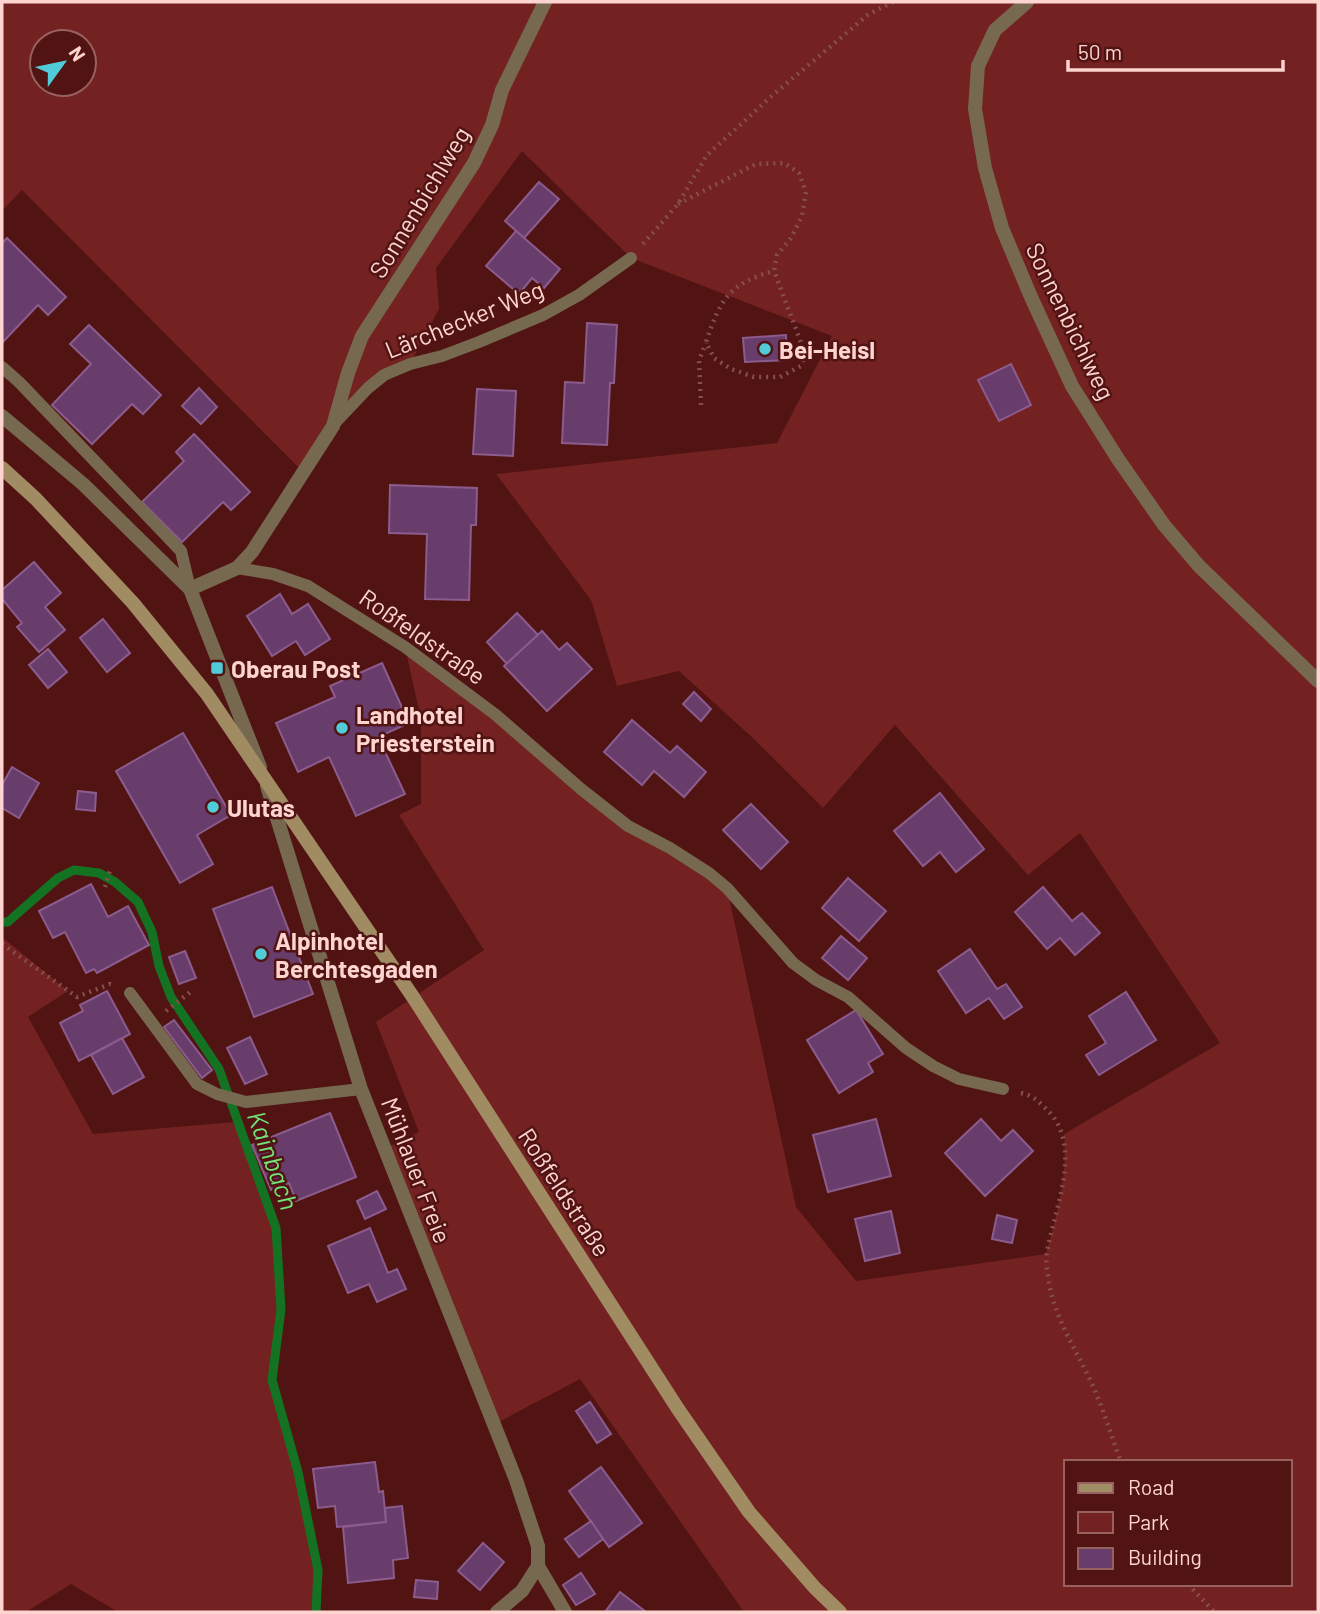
<svg xmlns="http://www.w3.org/2000/svg" width="1320" height="1614" font-family="Barlow,sans-serif">
  <rect width="100%" height="100%" fill="#511413"/>
  <g fill="#742121" fill-rule="evenodd">
    <path d="M 2,2 L 1318,2 L 1318,1612 L 744,1612 L 580,1379 L 493,1425 L 384,1149 L 419,1132 L 376,1022 L 484,950 L 399,815 L 421,804 L 421,719 L 405,647 L 581,789 L 727,888 L 796,1207 L 856,1281 L 1046,1254 C 1057,1215 1068,1175 1064,1134 L 1220,1043 L 1080,833 L 1028,875 L 895,725 L 823,808 L 754,739 L 679,671 L 617,686 L 591,600 L 496,474 L 777,443 L 832,336 L 631,258 L 522,151 L 436,268 L 439,309 L 410,364 L 368,388 L 304,473 L 22,190 L 2,211 ZM 42,42 L 84,42 L 84,84 L 42,84 ZM 1066,1462 L 1290,1462 L 1290,1584 L 1066,1584 Z"/>
    <path d="M 2,937 L 68,991 L 28,1017 L 93,1134 L 236,1122 L 276,1228 L 281,1309 L 272,1380 L 298,1472 L 318,1570 L 316,1612 L 118,1612 L 71,1584 L 26,1612 L 2,1612 Z"/>
  </g>
  <g fill="none" stroke-linecap="round" stroke-linejoin="round">
    <path stroke="#147322" stroke-width="9" d="M 2,922 L 8,922 L 18,913 L 58,878 L 74,870 L 99,873 L 115,882 L 138,902 L 152,932 L 159,966 L 171,997 L 219,1069 L 276,1228 L 281,1309 L 272,1380 L 298,1472 L 318,1570 L 316,1612"/>
  </g>
  <g fill="#683c6b" stroke="#8b5c8d" stroke-width="2">
    <path d="M 539,182 L 559,199 L 524,238 L 505,221 Z"/>
    <path d="M 516,231 L 560,269 L 544,288 L 532,278 L 519,294 L 486,266 Z"/>
    <path d="M 7,238 L 66,297 L 48,315 L 38,305 L 2,343 L 2,243 Z"/>
    <path d="M 587,323 L 617,325 L 614,383 L 610,383 L 607,445 L 562,443 L 565,382 L 584,383 Z"/>
    <path d="M 89,325 L 161,395 L 143,414 L 132,404 L 92,444 L 52,405 L 91,364 L 70,344 Z"/>
    <path d="M 786,335 L 787,360 L 745,362 L 743,338 Z"/>
    <path d="M 1011,364 L 1031,405 L 999,421 L 978,380 Z"/>
    <path d="M 199,388 L 217,407 L 201,424 L 182,406 Z"/>
    <path d="M 477,389 L 516,391 L 513,456 L 473,454 Z"/>
    <path d="M 194,434 L 250,492 L 231,510 L 223,502 L 182,542 L 142,502 L 184,461 L 176,452 Z"/>
    <path d="M 390,485 L 477,488 L 476,525 L 471,525 L 469,600 L 425,599 L 427,534 L 389,533 Z"/>
    <path d="M 34,562 L 61,593 L 45,607 L 65,630 L 39,652 L 17,627 L 22,623 L 2,599 L 2,590 Z"/>
    <path d="M 280,594 L 292,614 L 308,604 L 330,639 L 305,655 L 296,641 L 272,656 L 247,616 Z"/>
    <path d="M 517,613 L 538,635 L 507,664 L 487,642 Z"/>
    <path d="M 103,619 L 130,653 L 107,672 L 80,638 Z"/>
    <path d="M 542,631 L 559,650 L 567,643 L 592,669 L 547,711 L 504,666 Z"/>
    <path d="M 48,649 L 67,672 L 48,688 L 29,665 Z"/>
    <path d="M 382,663 L 409,723 L 378,737 L 405,794 L 356,816 L 329,757 L 298,772 L 276,723 L 335,697 L 330,686 Z"/>
    <path d="M 694,692 L 711,709 L 701,721 L 683,704 Z"/>
    <path d="M 632,720 L 670,753 L 677,746 L 706,772 L 684,797 L 654,771 L 642,785 L 604,752 Z"/>
    <path d="M 183,733 L 231,815 L 197,835 L 213,864 L 180,883 L 116,771 Z"/>
    <path d="M 12,767 L 39,783 L 19,818 L 2,808 L 2,785 Z"/>
    <path d="M 78,791 L 96,793 L 95,811 L 76,809 Z"/>
    <path d="M 940,793 L 984,849 L 956,872 L 940,852 L 923,866 L 894,831 Z"/>
    <path d="M 751,804 L 788,842 L 761,869 L 723,830 Z"/>
    <path d="M 848,878 L 886,911 L 859,941 L 822,908 Z"/>
    <path d="M 91,884 L 108,917 L 128,906 L 149,945 L 97,973 L 94,969 L 86,973 L 65,932 L 53,938 L 39,911 Z"/>
    <path d="M 272,887 L 313,994 L 254,1017 L 213,909 Z"/>
    <path d="M 1043,887 L 1072,921 L 1082,913 L 1100,933 L 1075,955 L 1060,938 L 1047,949 L 1015,912 Z"/>
    <path d="M 841,936 L 867,958 L 848,980 L 822,958 Z"/>
    <path d="M 970,949 L 997,989 L 1006,984 L 1022,1007 L 1004,1019 L 989,998 L 966,1013 L 938,971 Z"/>
    <path d="M 185,951 L 196,978 L 179,984 L 169,957 Z"/>
    <path d="M 107,991 L 130,1034 L 79,1061 L 60,1023 L 83,1011 L 80,1005 Z"/>
    <path d="M 1126,992 L 1156,1040 L 1099,1075 L 1086,1055 L 1106,1043 L 1089,1016 Z"/>
    <path d="M 856,1010 L 883,1054 L 868,1063 L 873,1072 L 839,1093 L 807,1040 Z"/>
    <path d="M 174,1020 L 212,1070 L 202,1078 L 164,1027 Z"/>
    <path d="M 250,1037 L 267,1074 L 245,1084 L 227,1048 Z"/>
    <path d="M 122,1038 L 144,1077 L 113,1094 L 91,1055 Z"/>
    <path d="M 330,1113 L 356,1177 L 296,1201 L 289,1183 L 271,1190 L 252,1145 Z"/>
    <path d="M 876,1119 L 891,1176 L 828,1192 L 813,1135 Z"/>
    <path d="M 981,1119 L 1001,1141 L 1013,1130 L 1033,1151 L 985,1196 L 945,1153 Z"/>
    <path d="M 377,1191 L 386,1209 L 365,1219 L 357,1201 Z"/>
    <path d="M 891,1211 L 900,1253 L 865,1261 L 855,1219 Z"/>
    <path d="M 997,1215 L 1017,1220 L 1012,1243 L 992,1239 Z"/>
    <path d="M 370,1228 L 388,1273 L 397,1269 L 406,1289 L 377,1302 L 369,1284 L 348,1293 L 328,1246 Z"/>
    <path d="M 590,1402 L 611,1434 L 597,1443 L 576,1411 Z"/>
    <path d="M 375,1462 L 379,1492 L 383,1491 L 386,1522 L 337,1527 L 335,1506 L 318,1508 L 313,1469 Z"/>
    <path d="M 601,1467 L 642,1523 L 609,1547 L 569,1491 Z"/>
    <path d="M 402,1506 L 408,1558 L 393,1560 L 394,1578 L 348,1583 L 343,1527 L 386,1522 L 385,1508 Z"/>
    <path d="M 591,1521 L 603,1539 L 579,1557 L 565,1539 Z"/>
    <path d="M 483,1543 L 504,1562 L 480,1590 L 458,1571 Z"/>
    <path d="M 581,1573 L 595,1594 L 576,1605 L 563,1585 Z"/>
    <path d="M 416,1580 L 438,1582 L 437,1599 L 414,1597 Z"/>
    <path d="M 620,1592 L 646,1612 L 605,1612 Z"/>
  </g>
  <g fill="none" stroke-linecap="round" stroke-linejoin="round">
    <g stroke="#864f4d" stroke-width="4.5" stroke-dasharray="2 5" stroke-linecap="butt">
      <path d="M 678,204 L 756,164 L 784,163 L 799,173 L 806,192 L 802,216 L 791,238 L 777,255 L 774,271 L 805,353 L 801,366 L 780,377 L 754,377 L 731,369 L 714,358 L 706,342 C 720,300 729,283 774,271"/>
      <path d="M 643,244 L 678,204 L 707,155 L 774,94 L 869,14 L 893,2"/>
      <path d="M 701,405 L 699,360 L 706,343"/>
      <path d="M 105,887 L 111,867"/>
      <path d="M 2,944 L 77,997 L 110,984 L 114,986"/>
      <path d="M 166,1011 L 193,990"/>
      <path d="M 1021,1093 C 1031,1095 1036,1099 1043,1106 C 1086,1142 1055,1206 1047,1252 C 1045,1261 1048,1274 1049,1283 C 1056,1323 1080,1355 1095,1391 C 1105,1414 1112,1438 1121,1462"/>
      <path d="M 1188,1584 L 1214,1612"/>
    </g>
    <g stroke="#766950" stroke-width="12">
      <path d="M 2,367 L 19,382 L 181,551 L 190,589"/>
      <path d="M 333,425 L 368,388 L 384,375 L 410,364 L 442,356 L 479,342 L 543,315 L 579,295 L 631,258"/>
      <path d="M 237,568 L 273,574 L 308,586 L 405,647 L 496,715 L 581,789 L 628,826 L 670,848 L 709,873 L 727,888 L 793,963 L 816,980 L 848,997 L 906,1048 L 933,1066 L 959,1079 L 1003,1089"/>
      <path d="M 130,993 L 197,1084 L 217,1094 L 246,1102 L 361,1089"/>
    </g>
    <g stroke="#766950" stroke-width="14">
      <path d="M 1027,2 L 995,30 L 978,66 L 975,109 L 985,168 L 1002,228 L 1031,297 L 1072,386 L 1118,459 L 1164,525 L 1199,566 L 1318,681"/>
      <path d="M 2,416 L 83,484 L 190,589 L 260,767"/>
      <path d="M 190,589 L 237,568 L 252,552 L 333,426 L 348,373 L 362,336 L 474,163 L 492,125 L 502,90 L 545,2"/>
      <path d="M 267,786 L 361,1089 L 516,1480 L 538,1546 L 538,1566 L 565,1612"/>
      <path d="M 497,1612 L 522,1591 L 538,1566"/>
    </g>
    <path stroke="#a08b62" stroke-width="14" d="M 2,468 L 36,499 L 133,603 L 207,694 L 413,997 L 678,1409 L 749,1512 L 815,1588 L 840,1612"/>
  </g>
  <g fill="#52cbd8" stroke="#511413" stroke-width="2.5">
    <circle cx="765" cy="349" r="7"/>
    <rect x="210" y="661" width="14" height="14" rx="3.5"/>
    <circle cx="342" cy="728" r="7"/>
    <circle cx="213" cy="807" r="7"/>
    <circle cx="261" cy="954" r="7"/>
  </g>
  <g text-anchor="middle" dominant-baseline="central" stroke-width="5" stroke-linejoin="round" paint-order="stroke">
    <g font-size="24" fill="#fdd4d0" stroke="#511413">
      <text transform="translate(419 202) rotate(-59)">Sonnenbichlweg</text>
      <text transform="translate(464 319) rotate(-22)">Lärchecker Weg</text>
      <text transform="translate(1071 321) rotate(64)">Sonnenbichlweg</text>
      <text transform="translate(423 636) rotate(35)">Roßfeldstraße</text>
      <text transform="translate(417 1170) rotate(69)">Mühlauer Freie</text>
      <text transform="translate(565 1192) rotate(57)">Roßfeldstraße</text>
    </g>
    <g font-size="24" font-weight="bold" fill="#fdd4d0" stroke="#511413" text-anchor="start">
      <text x="779" y="349">Bei-Heisl</text>
      <text x="231" y="668">Oberau Post</text>
      <text x="356" y="714">Landhotel<tspan x="356" dy="28">Priesterstein</tspan></text>
      <text x="227" y="807">Ulutas</text>
      <text x="275" y="940">Alpinhotel<tspan x="275" dy="28">Berchtesgaden</tspan></text>
    </g>
    <g font-size="26" font-style="italic" fill="#74e27a" stroke="#511413">
      <text transform="translate(274 1160) rotate(70)">Kainbach</text>
    </g>
  </g>
  <rect width="1320" height="1614" fill="none" stroke="#fdd4d0" stroke-width="7"/>
  <rect x="1064" y="1460" width="228" height="126" fill="#511413" stroke="#96615f" stroke-width="2"/>
  <rect x="1078" y="1483" width="35" height="10" fill="#a08b62" stroke="#96615f" stroke-width="2"/>
  <text x="1128" y="1495" font-size="21" fill="#fdd4d0">Road</text>
  <rect x="1078" y="1512" width="35" height="21" fill="#742121" stroke="#96615f" stroke-width="2"/>
  <text x="1128" y="1530" font-size="21" fill="#fdd4d0">Park</text>
  <rect x="1078" y="1548" width="35" height="21" fill="#683c6b" stroke="#96615f" stroke-width="2"/>
  <text x="1128" y="1565" font-size="21" fill="#fdd4d0">Building</text>
  <g transform="translate(63 63) rotate(57)"><circle r="33" fill="#511413" stroke="#96615f" stroke-width="2"/>
  <path d="M0-5L12 26L0 18L-12 26Z" fill="#52cbd8"/>
  <text y="-10" font-size="19" font-weight="bold" text-anchor="middle" fill="#fdd4d0">N</text>
  </g>
  <path d="M1068 60v10h215v-10" fill="none" stroke="#fdd4d0" stroke-width="3.5"/>
  <text x="1078" y="60" font-size="21" fill="#fdd4d0" stroke="#511413" stroke-width="5" paint-order="stroke">50 m</text>
</svg>
